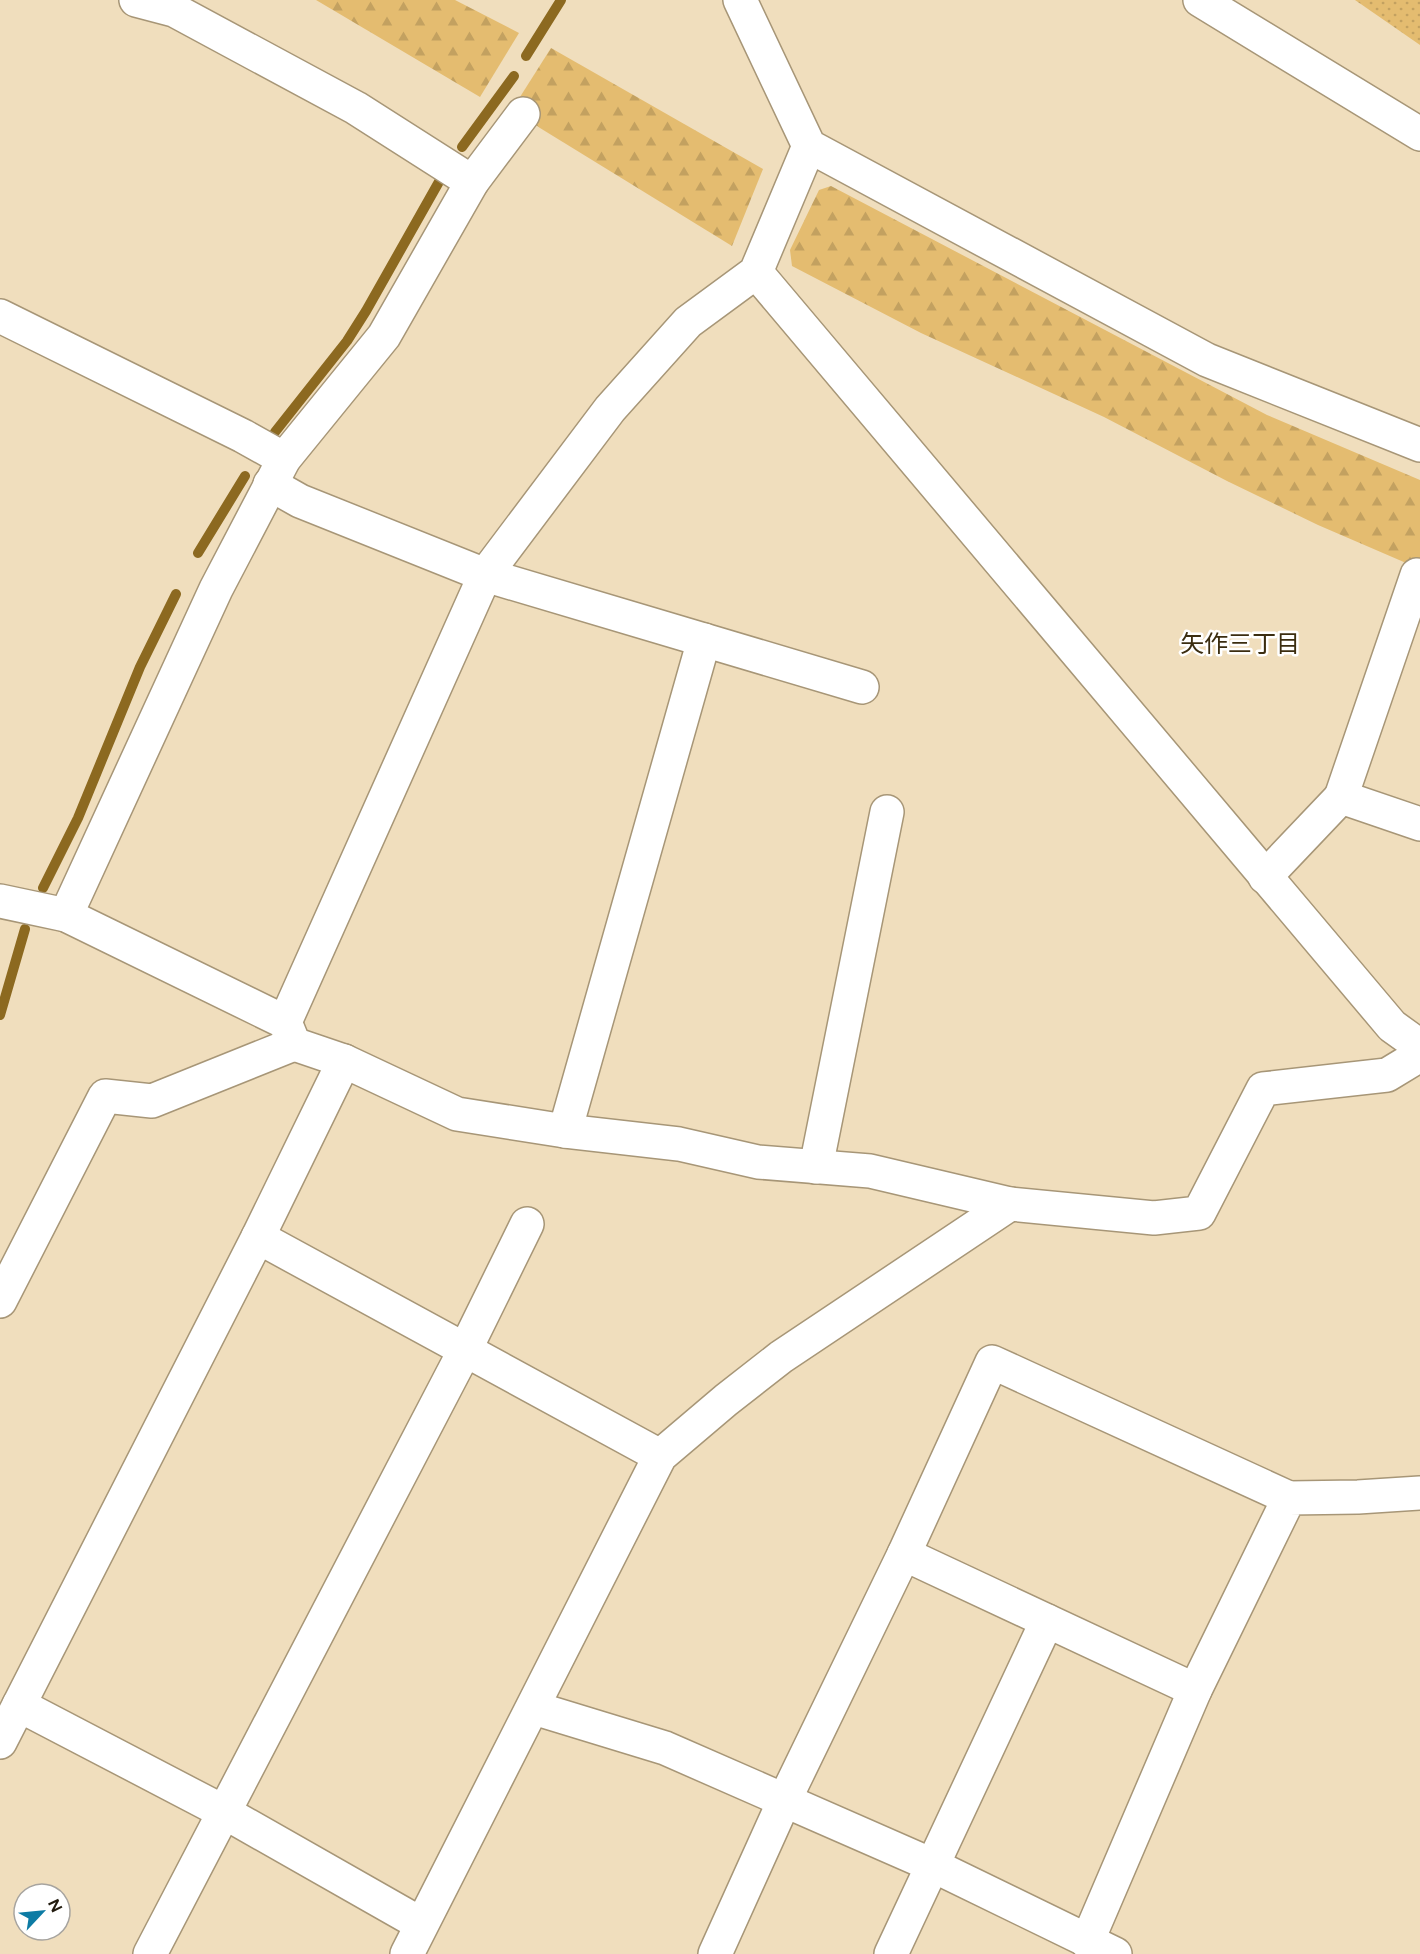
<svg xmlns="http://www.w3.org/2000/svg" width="1420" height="1954" font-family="Figtree,'Noto Sans JP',sans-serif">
  <defs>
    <pattern id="forest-firs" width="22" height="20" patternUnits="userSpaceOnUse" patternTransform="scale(1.5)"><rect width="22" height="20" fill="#e4bc70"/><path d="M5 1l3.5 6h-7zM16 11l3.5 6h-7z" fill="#c3a160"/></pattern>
    <pattern id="park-dots" width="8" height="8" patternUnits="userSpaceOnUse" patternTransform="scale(1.5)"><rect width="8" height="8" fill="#e4bc70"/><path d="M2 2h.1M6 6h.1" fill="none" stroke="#c3a160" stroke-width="1.8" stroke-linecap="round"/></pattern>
  </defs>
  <rect width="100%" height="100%" fill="#f0debd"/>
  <g fill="url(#forest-firs)">
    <path d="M 316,0 L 455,0 L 519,33 L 480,97 Z"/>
    <path d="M 551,48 L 763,169 L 732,246 L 540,128 L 513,108 Z"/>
    <path d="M 831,186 L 1267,415 L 1420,480 L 1420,569 L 1318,525 L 1227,481 L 1104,417 L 921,333 L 792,266 L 790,250 L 819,190 Z"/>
  </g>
  <path fill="url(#park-dots)" d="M 1355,0 L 1420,0 L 1420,45 Z"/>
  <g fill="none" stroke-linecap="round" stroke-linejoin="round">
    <g stroke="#8c6920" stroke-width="10">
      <path d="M 526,56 L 561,0"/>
      <path d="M 462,147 L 514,76"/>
      <path d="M 275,432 L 347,341 L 366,311 L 440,180"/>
      <path d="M 198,553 L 245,476"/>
      <path d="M 43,888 L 78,818 L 140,667 L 176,594"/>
      <path d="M 0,1015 L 25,929"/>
    </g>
    <g stroke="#a79677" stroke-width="36">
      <g id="minor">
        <path d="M 136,0 L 174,10 L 356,108 L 472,182"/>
        <path d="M 740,0 L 809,146 L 1207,360 L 1420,445"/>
        <path d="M 1200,0 L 1420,134"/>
        <path d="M 756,272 L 1392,1026 L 1420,1046"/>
        <path d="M 0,316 L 243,436 L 284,459"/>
        <path d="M 270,484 L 300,501 L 485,575 L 862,687"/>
        <path d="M 1341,797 L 1417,575"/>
        <path d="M 1265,877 L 1341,797 L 1420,824"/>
        <path d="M 0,901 L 66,915 L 285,1022 L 294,1044 L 344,1061 L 457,1114 L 565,1131 L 679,1144 L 758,1162 L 870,1171 L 1010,1204 L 1154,1218 L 1199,1213 L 1263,1089 L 1387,1075 L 1420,1055"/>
        <path d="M 66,915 L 216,589 L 284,459 L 384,336 L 472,182 L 523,114"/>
        <path d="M 285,1022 L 485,575 L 610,409 L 688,322 L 756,272 L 809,146"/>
        <path d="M 565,1131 L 704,640"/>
        <path d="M 816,1167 L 887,812"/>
        <path d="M 258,1237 L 660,1456"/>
        <path d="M 0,1301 L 105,1096 L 152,1101 L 294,1044"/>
        <path d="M 904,1554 L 1195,1690"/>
        <path d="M 19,1705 L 224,1812 L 421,1924"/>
        <path d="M 534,1708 L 665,1748 L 932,1865 L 1115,1954"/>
        <path d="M 0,1742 L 258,1237 L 344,1061"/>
        <path d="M 1087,1942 L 1195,1690 L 1289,1498 L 1358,1497 L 1420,1493"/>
        <path d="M 150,1954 L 465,1350 L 527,1224"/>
        <path d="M 407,1954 L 660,1456 L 726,1400 L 781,1357 L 1010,1204"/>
        <path d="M 715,1954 L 785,1799 L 904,1554 L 992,1362 L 1289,1498"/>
        <path d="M 891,1954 L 1047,1621"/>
      </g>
    </g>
    <use href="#minor" stroke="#fff" stroke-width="33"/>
  </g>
  <g text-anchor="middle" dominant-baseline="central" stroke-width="5" stroke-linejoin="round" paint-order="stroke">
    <g font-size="24" fill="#3b2d10" stroke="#fff">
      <text x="1240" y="643">矢作三丁目</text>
    </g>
  </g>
  <g transform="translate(42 1912) rotate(64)"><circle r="28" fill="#ffffff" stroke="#a7a49f" stroke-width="1.5"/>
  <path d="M0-4.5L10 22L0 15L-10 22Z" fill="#0d7ba4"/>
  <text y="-9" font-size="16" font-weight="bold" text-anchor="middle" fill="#221b0f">N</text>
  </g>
</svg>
